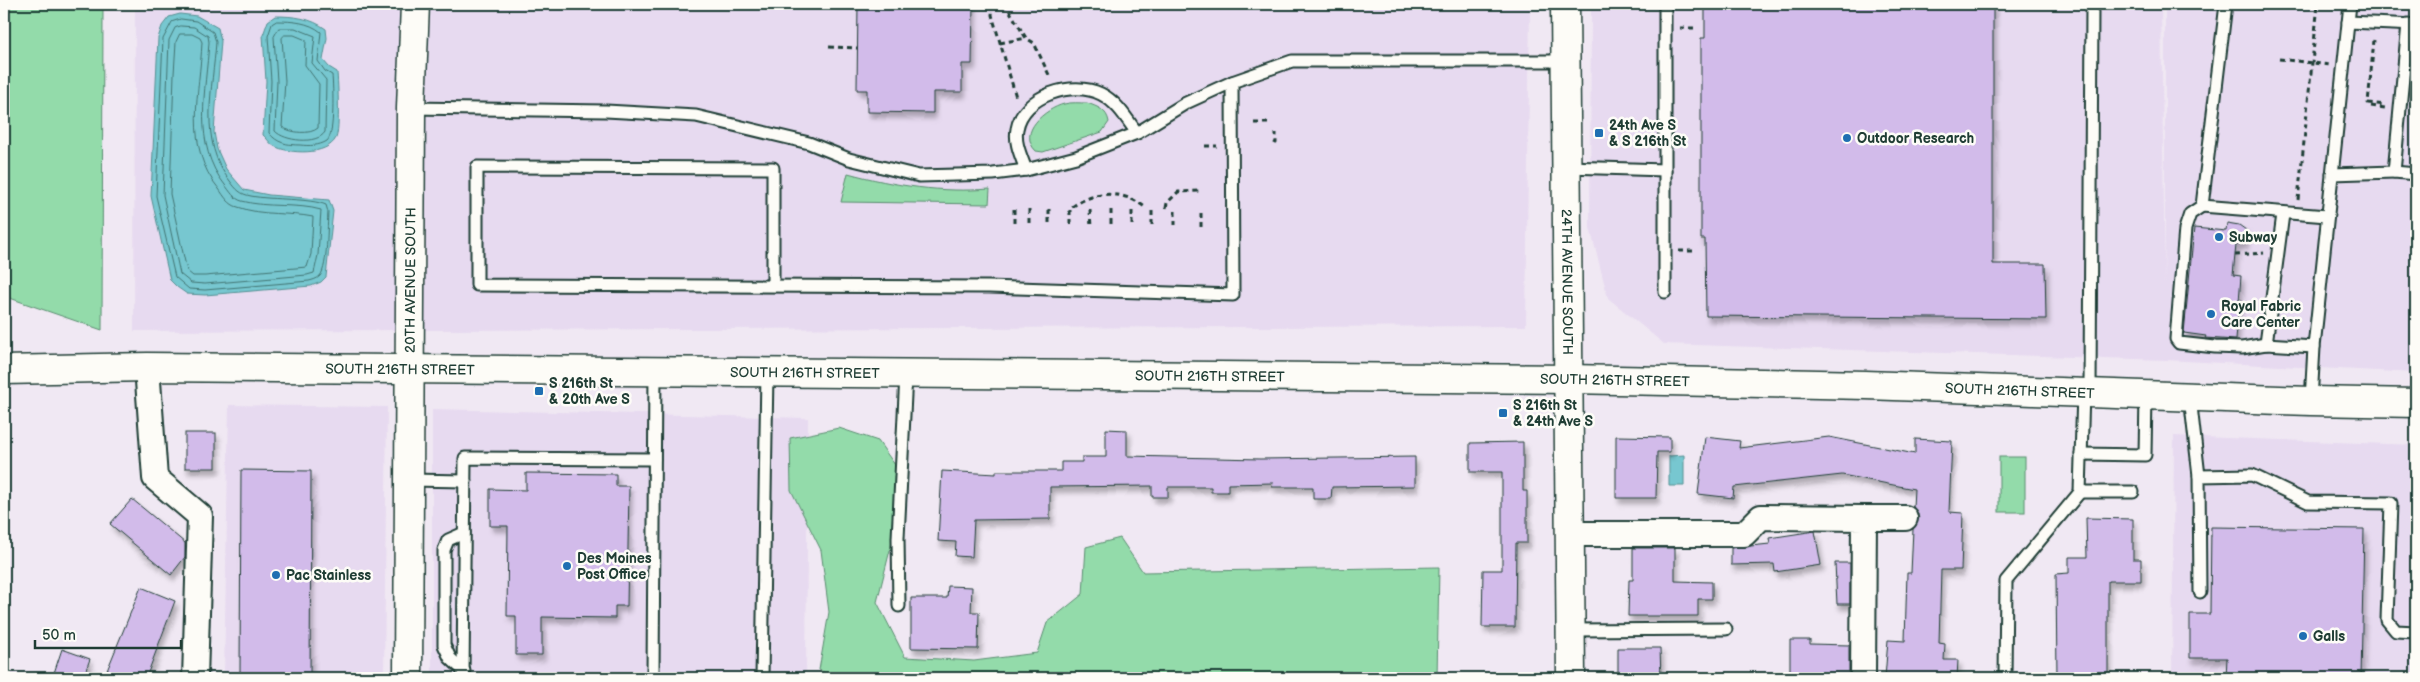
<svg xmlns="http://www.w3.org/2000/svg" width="2420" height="682" font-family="'Balsamiq Sans',sans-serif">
  <defs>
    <filter id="shadow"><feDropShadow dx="3" dy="5.5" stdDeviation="2.5" flood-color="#0004"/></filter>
  </defs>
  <rect width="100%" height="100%" fill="#f0e8f3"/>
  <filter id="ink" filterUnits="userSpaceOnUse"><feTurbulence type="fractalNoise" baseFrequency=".02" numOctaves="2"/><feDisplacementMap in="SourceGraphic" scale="10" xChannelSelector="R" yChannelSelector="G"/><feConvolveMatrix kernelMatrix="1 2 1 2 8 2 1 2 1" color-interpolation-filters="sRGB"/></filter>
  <g filter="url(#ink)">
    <g fill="#e7daf0">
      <path d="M 135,4 L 1530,4 L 1526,326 L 134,331 Z"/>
      <path d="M 1591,4 L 2161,4 L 2165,284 L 2165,4 L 2416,4 L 2416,373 L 2166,360 L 1664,344 L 1608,298 L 1590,228 Z"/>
      <path d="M 229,405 L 387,407 L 384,678 L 224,678 Z"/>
      <path d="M 432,409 L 808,418 L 806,678 L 432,678 Z"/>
      <path d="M 2174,436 L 2416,445 L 2416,678 L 2172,678 Z"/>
    </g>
    <g fill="#93dbaa" stroke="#598c6f">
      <path d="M 4,4 L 103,4 L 102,330 L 4,296 Z"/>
      <path d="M 1087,103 C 1098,107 1107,110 1109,122 L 1102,132 L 1043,152 L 1036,151 C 1017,132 1045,109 1064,104 C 1071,102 1080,103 1087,103 Z"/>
      <path d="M 848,173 C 896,186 941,193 990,189 L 989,204 L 841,202 Z"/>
      <path d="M 839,428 L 878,441 L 907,482 L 877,602 L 905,657 L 974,661 L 1037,653 L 1047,623 L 1083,594 L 1086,547 L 1120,538 L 1143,572 L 1439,567 L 1437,678 L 838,678 L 819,670 L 829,612 L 821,550 L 791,490 L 790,438 Z"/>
      <rect x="1999" y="457" width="26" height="55"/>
    </g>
    <g fill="#77c7d0" stroke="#549092">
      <path d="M 180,14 L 197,16 L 218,28 L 221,41 L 214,132 L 217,149 L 226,169 L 244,190 L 269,195 L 329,200 L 333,211 L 326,277 L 321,282 L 311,286 L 205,295 L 187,294 L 177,287 L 170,280 L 151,196 L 158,38 L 162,26 L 169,17 Z"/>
      <path d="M 275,16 C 294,16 311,18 326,29 L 327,38 L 323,60 L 329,67 L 337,72 C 338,84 340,129 336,138 C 327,156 289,154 274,146 C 270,144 267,138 263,135 L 266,81 L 263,35 L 268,21 Z"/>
      <path d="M 1684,455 L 1684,486 L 1669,486 L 1669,456 Z"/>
    </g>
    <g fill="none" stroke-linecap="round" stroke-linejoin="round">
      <g stroke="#427472" stroke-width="1">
        <path d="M 181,19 L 196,21 L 213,32 L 216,42 C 213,88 198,142 230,181 C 237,190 240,194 251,196 C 271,200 311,198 326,205 L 328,212 C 327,226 328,266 320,276 C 317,279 313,280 309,281 L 205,290 L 189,289 L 175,277 L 156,196 L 163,39 L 172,22 Z"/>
        <path d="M 277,21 C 292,21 309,22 321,32 L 318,61 L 325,71 L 332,75 C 333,87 335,134 327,141 C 319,146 309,146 300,145 C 287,145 277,143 269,133 L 271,81 L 268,36 L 272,24 Z"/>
        <path d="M 181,26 L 194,27 L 208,36 L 209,42 C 206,91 192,144 225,185 C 230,191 234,199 242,201 C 267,208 297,203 321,210 L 318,255 L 314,273 L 307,275 L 205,284 L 191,283 L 180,274 L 163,195 L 169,40 L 175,28 Z"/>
        <path d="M 279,28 L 295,28 L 315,36 L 312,63 L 326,80 L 325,132 C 317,145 284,141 275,131 L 277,81 L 274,37 Z"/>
        <path d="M 180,34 L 192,34 L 200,38 L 202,42 C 200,93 183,146 219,189 C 224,196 229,205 238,207 C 262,216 289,212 313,217 L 311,254 L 307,267 L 205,276 L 193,276 L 187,271 L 170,194 L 174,74 L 176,42 Z"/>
        <path d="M 285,35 L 294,35 L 306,40 L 305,65 L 319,84 L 318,128 C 310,135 291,133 282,127 L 285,81 L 282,38 Z"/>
      </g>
    </g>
    <g fill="#d2bbea" stroke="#1f3d34" filter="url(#shadow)">
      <path d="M 858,4 L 973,4 L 972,64 L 962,64 L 962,92 L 933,92 L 933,113 L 867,112 L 867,90 L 857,90 Z"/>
      <path d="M 1705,4 L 1993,4 L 1993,264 L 2045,264 L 2046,319 L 1706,316 L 1705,239 L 1701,239 L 1701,38 L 1705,38 Z"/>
      <path d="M 2227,223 L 2239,225 L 2246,230 L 2245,243 L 2236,245 L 2233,275 L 2241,276 L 2236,340 L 2205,338 L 2206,336 L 2184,333 L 2194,228 L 2226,231 Z"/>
      <path d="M 1106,429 L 1127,430 L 1127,456 L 1260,459 L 1415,457 L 1415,486 L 1332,487 L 1331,499 L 1313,499 L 1313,487 L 1272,487 L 1273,483 L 1228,484 L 1228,492 L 1211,492 L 1211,487 L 1168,487 L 1168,497 L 1152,497 L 1152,486 L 1050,487 L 1050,519 L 974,520 L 972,557 L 955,556 L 956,542 L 938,541 L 942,471 L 996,474 L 996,471 L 1061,471 L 1061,462 L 1082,462 L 1082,457 L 1106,457 Z"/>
      <rect x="185" y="433" width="31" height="35"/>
      <path d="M 1616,436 L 1670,437 L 1670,452 L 1657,452 L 1656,498 L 1616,498 Z"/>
      <path d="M 1705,437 L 1740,441 L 1739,448 L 1829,437 L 1915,454 L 1915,439 L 1952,441 L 1949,512 L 1963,513 L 1961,570 L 1941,570 L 1939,643 L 1945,644 L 1944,660 L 1958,660 L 1957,678 L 1885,678 L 1888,640 L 1905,641 L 1907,573 L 1911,573 L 1913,529 L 1919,518 L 1913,507 L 1914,489 L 1842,475 L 1734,487 L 1733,498 L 1698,494 Z"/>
      <path d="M 1523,442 L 1523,491 L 1527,491 L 1527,543 L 1516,543 L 1515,627 L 1482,627 L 1483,570 L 1502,570 L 1502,472 L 1470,472 L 1470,443 Z"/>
      <path d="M 241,470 L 311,471 L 310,678 L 240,678 Z"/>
      <path d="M 526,473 L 616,474 L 616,486 L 629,486 L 627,606 L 615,606 L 615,618 L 542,617 L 542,655 L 516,655 L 516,616 L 507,616 L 508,526 L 490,526 L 490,489 L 526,490 Z"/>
      <path d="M 132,499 L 185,543 L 185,557 L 171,575 L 110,524 Z"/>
      <path d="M 2086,518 L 2133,519 L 2133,559 L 2141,559 L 2141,581 L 2108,581 L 2108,678 L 2057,678 L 2056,574 L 2069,573 L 2069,557 L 2087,557 Z"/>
      <path d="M 2211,527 L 2364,529 L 2361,678 L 2226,678 L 2227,658 L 2190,658 L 2190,614 L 2210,614 Z"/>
      <path d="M 1815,531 L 1821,565 L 1775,572 L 1774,564 L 1731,565 L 1731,548 L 1770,544 L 1769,538 Z"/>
      <path d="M 1633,548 L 1675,548 L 1675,581 L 1712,582 L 1712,599 L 1698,599 L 1698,616 L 1628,616 L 1629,580 L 1633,580 Z"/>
      <path d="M 1835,563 L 1850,563 L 1850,604 L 1837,604 Z"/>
      <path d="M 948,586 L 972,587 L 971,612 L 979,612 L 978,649 L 911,648 L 911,598 L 947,598 Z"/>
      <path d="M 141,587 L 175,601 L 146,678 L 104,678 Z"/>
      <path d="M 1790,640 L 1810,640 L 1810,644 L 1849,645 L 1849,678 L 1790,678 Z"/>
      <path d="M 1618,648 L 1660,648 L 1661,678 L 1618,678 Z"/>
      <path d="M 62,649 L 90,659 L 83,678 L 69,678 L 54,673 Z"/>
    </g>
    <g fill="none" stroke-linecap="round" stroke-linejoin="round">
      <g stroke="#1f3d34" stroke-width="15">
        <g id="service">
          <path d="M 2226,4 L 2202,206 L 2327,216"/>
          <path d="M 2348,22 L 2416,25"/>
          <path d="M 411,108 L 606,111 L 696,116 L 809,143 L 849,159 L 919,176 L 993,174 L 1026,170 L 1076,157 L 1137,133 L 1186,103 L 1232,82 L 1292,61 L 1566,61"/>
          <path d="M 1567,167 L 1665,170"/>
          <path d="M 1026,170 C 1022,158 1014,143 1017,129 C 1023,95 1073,80 1101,94 C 1117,102 1127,119 1137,133"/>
          <path d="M 2394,172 L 2416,174"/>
          <path d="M 2332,174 L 2394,172 L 2408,24"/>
          <path d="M 2202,206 L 2190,214 L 2185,229 L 2176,339 L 2179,343 L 2215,347 L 2242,348 L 2266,344 L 2314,347"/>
          <path d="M 773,286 L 773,168 L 477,167 L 477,285 L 989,287 L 1233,295 L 1232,82"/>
          <path d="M 1665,292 L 1665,4"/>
          <path d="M 2266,344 L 2283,214"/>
          <path d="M 2090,392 L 2092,4"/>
          <path d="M 2190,397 L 2199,476 L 2252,475 L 2308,502 L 2391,503 L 2387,620 L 2396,631 L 2416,632"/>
          <path d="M 2311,401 L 2314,347 L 2350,4"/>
          <path d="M 2081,454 L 2145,455 L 2146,395"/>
          <path d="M 2199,476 L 2200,592"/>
          <path d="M 410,480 L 465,481"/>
          <path d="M 2080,492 L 2133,492"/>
          <path d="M 899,606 L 898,538 L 906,374"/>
          <path d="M 1571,630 L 1726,629"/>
          <path d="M 464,671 L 450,658 L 444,645 L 444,550 L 448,540 L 464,533"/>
          <path d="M 463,678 L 465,458 L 654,459"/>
          <path d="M 653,678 L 655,371"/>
          <path d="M 762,678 L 767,373"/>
          <path d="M 2005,678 L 2006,581 L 2080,492 L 2083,392"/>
        </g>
      </g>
      <g stroke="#1f3d34" stroke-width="28">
        <g id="minor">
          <path d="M 147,367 L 155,478 L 200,516 L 195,678"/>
          <path d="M 1864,518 L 1905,518"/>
          <path d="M 1571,534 L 1744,534 L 1761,517 L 1864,518 L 1863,678"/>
        </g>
      </g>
      <g stroke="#1f3d34" stroke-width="31">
        <g id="tertiary">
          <path id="s1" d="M 1565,4 L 1571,678"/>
          <path id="s2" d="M 408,678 L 411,108 L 415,4"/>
        </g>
      </g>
      <g stroke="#1f3d34" stroke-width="31">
        <g id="secondary">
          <path id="s3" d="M 4,370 L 147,367 L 1569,379 L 1866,385 L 2311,401 L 2416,403"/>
        </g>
      </g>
      <g stroke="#1f3d34" stroke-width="3" stroke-dasharray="5 4" stroke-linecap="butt">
        <path d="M 993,4 L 992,15 L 1016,97"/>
        <path d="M 1003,4 L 1009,10 L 1026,38 L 1034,43 L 1049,75"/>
        <path d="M 1680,28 L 1695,28"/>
        <path d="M 2374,40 L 2368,103 L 2385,105"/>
        <path d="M 1000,43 L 1026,38"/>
        <path d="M 829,47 L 858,48"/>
        <path d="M 2279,59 L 2330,65"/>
        <path d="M 2371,106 L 2385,108"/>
        <path d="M 1254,123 L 1272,123"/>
        <path d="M 1274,142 L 1276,143 L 1276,133"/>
        <path d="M 1205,146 L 1217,146"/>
        <path d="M 2298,200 L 2318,4"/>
        <path d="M 1072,207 C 1095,190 1124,190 1146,208"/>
        <path d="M 1166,208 L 1167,203 L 1178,192 L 1200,191"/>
        <path d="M 1014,209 L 1014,227"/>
        <path d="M 1029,209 L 1029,227"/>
        <path d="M 1049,209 L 1049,227"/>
        <path d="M 1070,210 L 1070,228"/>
        <path d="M 1090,210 L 1091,228"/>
        <path d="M 1111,210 L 1111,228"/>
        <path d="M 1132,211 L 1132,229"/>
        <path d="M 1152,211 L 1152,229"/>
        <path d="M 1175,211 L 1175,229"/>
        <path d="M 1201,213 L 1201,231"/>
        <path d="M 1679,251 L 1696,251"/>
        <path d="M 2235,255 L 2264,253"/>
        <path d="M 2239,301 L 2242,301"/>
        <path d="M 2237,328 L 2240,328"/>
      </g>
      <use href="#service" stroke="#fdfcf7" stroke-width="11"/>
      <use href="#minor" stroke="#fdfcf7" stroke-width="24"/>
      <use href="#tertiary" stroke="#fdfcf7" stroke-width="28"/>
      <use href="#secondary" stroke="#fdfcf7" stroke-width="28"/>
    </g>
  </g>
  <g fill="#1f6fb2" stroke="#fdfcf7" stroke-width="2">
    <rect x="1594" y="128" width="10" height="10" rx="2.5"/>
    <circle cx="1847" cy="138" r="5"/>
    <circle cx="2219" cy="237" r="5"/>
    <circle cx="2211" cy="314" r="5"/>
    <rect x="534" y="386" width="10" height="10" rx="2.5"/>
    <rect x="1498" y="408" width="10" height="10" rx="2.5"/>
    <circle cx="567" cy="566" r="5"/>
    <circle cx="276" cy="575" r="5"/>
    <circle cx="2303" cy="636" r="5"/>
  </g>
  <g text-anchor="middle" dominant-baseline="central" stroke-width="5" stroke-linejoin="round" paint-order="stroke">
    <g font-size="14" font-weight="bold" fill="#1f3d34" stroke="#fdfcf7" text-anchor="start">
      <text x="1609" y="125">24th Ave S<tspan x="1609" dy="16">&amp; S 216th St</tspan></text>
      <text x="1857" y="138">Outdoor Research</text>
      <text x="2229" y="237">Subway</text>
      <text x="2221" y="306">Royal Fabric<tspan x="2221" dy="16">Care Center</tspan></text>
      <text x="549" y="383">S 216th St<tspan x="549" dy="16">&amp; 20th Ave S</tspan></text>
      <text x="1513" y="405">S 216th St<tspan x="1513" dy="16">&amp; 24th Ave S</tspan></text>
      <text x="577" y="558">Des Moines<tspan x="577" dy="16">Post Office</tspan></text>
      <text x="286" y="575">Pac Stainless</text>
      <text x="2313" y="636">Galls</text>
    </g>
    <g font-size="14" fill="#1f3d34" stroke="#fdfcf7">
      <text stroke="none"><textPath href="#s2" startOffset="398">20TH AVENUE SOUTH</textPath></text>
      <text stroke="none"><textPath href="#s1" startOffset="278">24TH AVENUE SOUTH</textPath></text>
      <text stroke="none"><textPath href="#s3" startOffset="396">SOUTH 216TH STREET</textPath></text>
      <text stroke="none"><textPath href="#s3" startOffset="801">SOUTH 216TH STREET</textPath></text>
      <text stroke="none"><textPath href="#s3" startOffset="1206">SOUTH 216TH STREET</textPath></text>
      <text stroke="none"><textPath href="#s3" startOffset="1611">SOUTH 216TH STREET</textPath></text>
      <text stroke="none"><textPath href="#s3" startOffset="2016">SOUTH 216TH STREET</textPath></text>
    </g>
  </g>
  <rect width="2420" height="682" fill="none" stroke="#fdfcf7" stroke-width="20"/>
  <rect x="10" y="10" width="2400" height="662" fill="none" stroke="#1f3d34" stroke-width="2" filter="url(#ink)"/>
  <path d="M35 640v8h146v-8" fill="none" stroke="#1f3d34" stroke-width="2.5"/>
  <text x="42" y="640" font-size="15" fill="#1f3d34" stroke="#fdfcf7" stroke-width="4" paint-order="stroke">50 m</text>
</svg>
